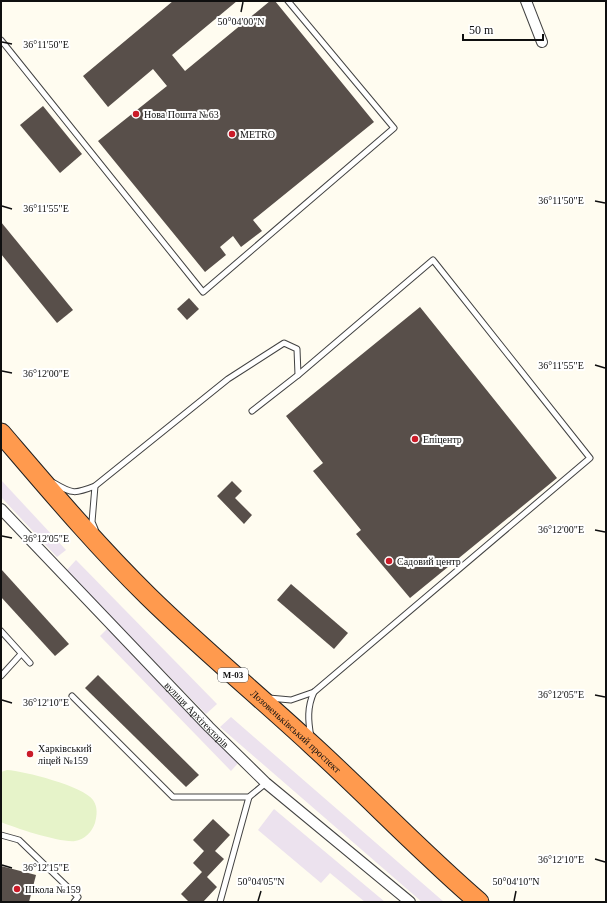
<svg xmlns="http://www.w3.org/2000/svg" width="607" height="903" font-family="Georgia,serif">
  <rect width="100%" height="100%" fill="#fffcf0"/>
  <g fill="#ece2ee">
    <path d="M 1,480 L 66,550 L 57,557 L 1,497 Z"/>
    <path d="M 76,560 L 217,704 L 206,714 L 66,571 Z"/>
    <path d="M 108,628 L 239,762 L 231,771 L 100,636 Z"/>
    <path d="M 231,717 L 315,790 L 444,902 L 422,902 L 220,727 Z"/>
    <path d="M 274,809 L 385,902 L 365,902 L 330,873 L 321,883 L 258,830 Z"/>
  </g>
  <path fill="#e6f3c9" d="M 7,770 C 24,771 83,786 93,800 C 98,807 97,815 95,823 C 92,832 84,840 75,841 C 61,843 15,828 1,822 L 1,772 Z"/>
  <g fill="#584f4a">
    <path d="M 173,1 L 237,1 L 172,55 L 185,71 L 270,1 L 275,1 L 374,122 L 253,220 L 262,231 L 241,247 L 233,236 L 220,247 L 226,255 L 205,272 L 98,141 L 167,86 L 153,69 L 108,107 L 83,76 Z"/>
    <path d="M 43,106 L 82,154 L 60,173 L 20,125 Z"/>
    <path d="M 1,222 L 73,310 L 57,323 L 1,254 Z"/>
    <path d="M 189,298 L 199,309 L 187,320 L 177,309 Z"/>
    <path d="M 420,307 L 557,478 L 410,598 L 356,534 L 361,530 L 313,471 L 323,463 L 286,416 Z"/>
    <path d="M 232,481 L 242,491 L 235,498 L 252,515 L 244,524 L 217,496 Z"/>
    <path d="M 1,569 L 69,644 L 55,656 L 1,597 Z"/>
    <path d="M 291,584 L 348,633 L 334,649 L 277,600 Z"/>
    <path d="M 98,675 L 199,775 L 186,787 L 85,688 Z"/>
    <path d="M 213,819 L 230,835 L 215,851 L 224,859 L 207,877 L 217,887 L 203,902 L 189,902 L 181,894 L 202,872 L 193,863 L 204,851 L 193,840 Z"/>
    <path d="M 1,866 L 36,875 L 29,902 L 1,902 Z"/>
  </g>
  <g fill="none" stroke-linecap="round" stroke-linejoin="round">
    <g stroke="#424242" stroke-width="7">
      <g id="lane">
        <path d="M 1,40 L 203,292 L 394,128 L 288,1"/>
        <path d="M 54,483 C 72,494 75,494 95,486 L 92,522 L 95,529"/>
        <path d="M 95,486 L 228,379 L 284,343 L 297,349 L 298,375 L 252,411"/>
        <path d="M 1,631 L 30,663"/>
        <path d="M 1,676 L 21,654"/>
        <path d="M 72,696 L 173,797 L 249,797 L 266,783"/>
        <path d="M 269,698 L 291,700 L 314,692 L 590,458 L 433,260 L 298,375"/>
        <path d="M 311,737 C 308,721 307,707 314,692"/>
        <path d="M 1,835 L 19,840 L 78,897 L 74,902"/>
        <path d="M 220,902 L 249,797"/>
      </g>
    </g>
    <g stroke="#424242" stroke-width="12">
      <g id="street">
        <path d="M 526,1 L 542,42"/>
        <path id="s1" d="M 1,509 L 209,727 L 266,783 L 410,902"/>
      </g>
    </g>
    <g stroke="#202020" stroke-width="21">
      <g id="highway">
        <path id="s2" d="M 1,433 C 49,489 96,545 148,596 C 201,648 258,695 312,745 C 369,797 421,852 479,902"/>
      </g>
    </g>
    <use href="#lane" stroke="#fff" stroke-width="5"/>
    <use href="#street" stroke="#fff" stroke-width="10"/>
    <use href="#highway" stroke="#ff9a4e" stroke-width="19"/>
  </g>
  <path fill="none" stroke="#0f0f0f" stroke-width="1.5" d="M 241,12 L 243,2M 2,42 L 12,44M 595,201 L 605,203M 2,206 L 12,209M 595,365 L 605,368M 2,371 L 12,373M 595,530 L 605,532M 2,536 L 12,538M 595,695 L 605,697M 2,700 L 12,703M 595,859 L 605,862M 2,865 L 12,868M 258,901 L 261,891M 514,901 L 516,891"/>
  <g fill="#ca1b28" stroke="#fff" stroke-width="1.5">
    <circle cx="136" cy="114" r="4"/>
    <circle cx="232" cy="134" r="4"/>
    <circle cx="415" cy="439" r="4"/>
    <circle cx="389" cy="561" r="4"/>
    <circle cx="30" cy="754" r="4"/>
    <circle cx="17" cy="889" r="4"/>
  </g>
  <g text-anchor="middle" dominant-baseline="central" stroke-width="4" stroke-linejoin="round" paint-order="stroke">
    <rect fill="#fff" stroke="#575757" stroke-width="1" x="218" y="668" width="30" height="14" rx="3"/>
    <g font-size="9" font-weight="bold" fill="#0f0f0f">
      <text x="233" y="675">М-03</text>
    </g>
    <g font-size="10" fill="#0f0f0f" stroke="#fff" text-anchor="start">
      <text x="144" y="114">Нова Пошта №63</text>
      <text x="240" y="134">METRO</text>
      <text x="423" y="439">Епіцентр</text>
      <text x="397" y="561">Садовий центр</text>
      <text x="38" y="748">Харківський<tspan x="38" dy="12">ліцей №159</tspan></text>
      <text x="25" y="889">Школа №159</text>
    </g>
    <g font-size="10" fill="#0f0f0f" stroke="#fff">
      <text stroke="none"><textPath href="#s1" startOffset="284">вулиця Архітекторів</textPath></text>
      <text stroke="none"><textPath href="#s2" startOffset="420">Лозовеньківський проспект</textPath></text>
    </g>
  </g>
  <g font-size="10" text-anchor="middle" fill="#0f0f0f" stroke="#fff" stroke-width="4" stroke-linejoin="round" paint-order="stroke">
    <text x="241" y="25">50°04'00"N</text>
    <text x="46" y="48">36°11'50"E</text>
    <text x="561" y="204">36°11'50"E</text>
    <text x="46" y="212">36°11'55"E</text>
    <text x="561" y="369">36°11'55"E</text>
    <text x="46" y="377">36°12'00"E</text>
    <text x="561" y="533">36°12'00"E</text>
    <text x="46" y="542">36°12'05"E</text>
    <text x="561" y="698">36°12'05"E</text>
    <text x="46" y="706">36°12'10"E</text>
    <text x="561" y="863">36°12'10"E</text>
    <text x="46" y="871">36°12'15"E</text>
    <text x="261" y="885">50°04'05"N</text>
    <text x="516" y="885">50°04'10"N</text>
  </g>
  <rect width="607" height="903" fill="none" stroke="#0f0f0f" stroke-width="4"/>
  <path d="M463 34v6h80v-6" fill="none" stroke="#0f0f0f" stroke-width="2"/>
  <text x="469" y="34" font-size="12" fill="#0f0f0f" stroke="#ffffff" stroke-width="3" paint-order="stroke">50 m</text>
</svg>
